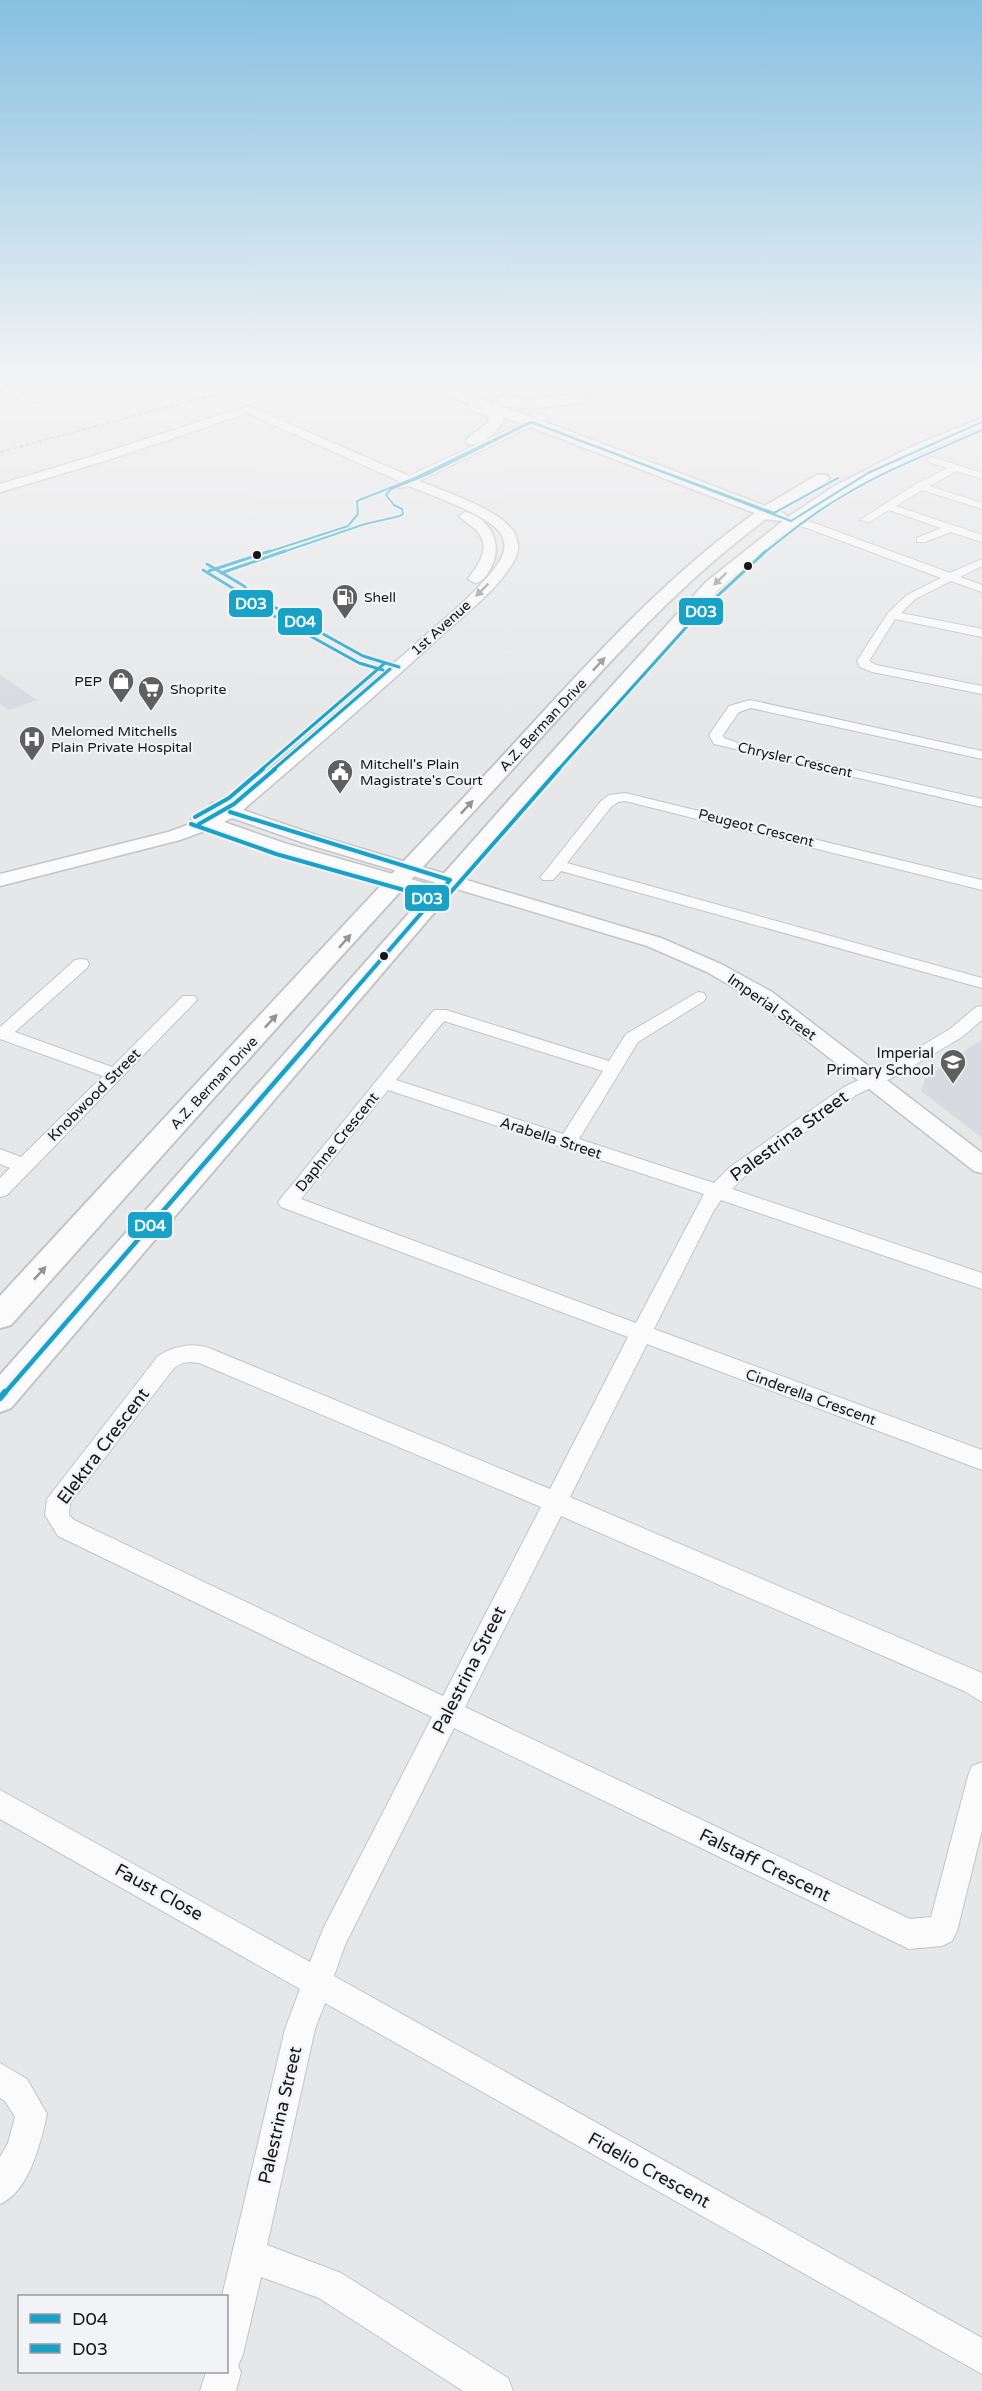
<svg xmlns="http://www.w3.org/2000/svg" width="982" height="2391" font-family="'Varela Round',sans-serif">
  <rect width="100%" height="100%" fill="#e6e7e8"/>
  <g fill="#d8dae0">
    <path d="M 0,676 L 2,676 L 37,700 L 9,710 L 0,704 Z"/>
    <path d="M 982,1039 L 982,1138 L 921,1091 L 925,1079 Z"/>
  </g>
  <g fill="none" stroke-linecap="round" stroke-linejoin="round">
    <g stroke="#c3c4c5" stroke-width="2">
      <g id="minor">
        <path d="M 122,380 L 141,380 L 35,402 L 20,399 L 0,389 L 0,383 L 25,395 L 35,396 Z"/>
        <path d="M 174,380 L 185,380 L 186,382 L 182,385 Z"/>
        <path d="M 932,457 L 982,473 L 982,479 L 957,471 L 929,486 L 982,503 L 982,509 L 922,490 L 896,506 L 982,535 L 982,542 L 951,532 L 925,542 L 917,542 L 917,538 L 941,528 L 889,510 L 869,522 L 860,520 L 916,484 L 948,468 L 929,462 L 927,460 Z"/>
        <path d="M 791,518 L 814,523 L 950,573 L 982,559 L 982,566 L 960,577 L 982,585 L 982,592 L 951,581 L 915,599 L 901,613 L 982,629 L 982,637 L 895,619 L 869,661 L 876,665 L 982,686 L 982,694 L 872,672 L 860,667 L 857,661 L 888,613 L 907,595 L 941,578 L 807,528 L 787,523 L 787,519 Z"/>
        <path d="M 750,700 L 982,751 L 982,759 L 751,708 L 739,712 L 723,735 L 724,738 L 738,743 L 982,799 L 982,807 L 714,744 L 709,735 L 729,706 Z"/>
        <path d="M 625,793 L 982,880 L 982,890 L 625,801 L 618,802 L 611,807 L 567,863 L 982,978 L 982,988 L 561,871 L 553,880 L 543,880 L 540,877 L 543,874 L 601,801 L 609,795 Z"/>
        <path d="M 81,959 L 87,960 L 89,964 L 87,968 L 15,1032 L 112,1067 L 183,996 L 195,996 L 197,1000 L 7,1195 L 0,1197 L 0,1178 L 10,1168 L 0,1164 L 0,1149 L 21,1157 L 103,1076 L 0,1039 L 0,1027 L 75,960 Z"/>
        <path d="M 698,992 L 704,993 L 706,997 L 704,1001 L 638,1042 L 579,1139 L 714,1183 L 730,1167 L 844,1087 L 886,1067 L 950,1029 L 976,1007 L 982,1006 L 982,1020 L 962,1037 L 898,1075 L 856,1095 L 744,1177 L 732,1189 L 982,1273 L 982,1289 L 721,1200 L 713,1212 L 654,1329 L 982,1450 L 982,1470 L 647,1344 L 570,1497 L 982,1673 L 982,1702 L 964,1691 L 561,1516 L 465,1707 L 910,1919 L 931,1917 L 968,1776 L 972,1766 L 982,1762 L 982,1830 L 957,1931 L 952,1941 L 942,1946 L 909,1949 L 454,1728 L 345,1945 L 334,1976 L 982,2338 L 982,2374 L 325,2003 L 315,2029 L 267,2245 L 341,2273 L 508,2378 L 513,2391 L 463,2391 L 319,2298 L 261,2277 L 243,2354 L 238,2366 L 241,2372 L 236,2391 L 200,2391 L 206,2372 L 226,2372 L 226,2296 L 222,2296 L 285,2029 L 300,1989 L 0,1819 L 0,1790 L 310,1962 L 323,1929 L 432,1717 L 58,1536 L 45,1515 L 47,1499 L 158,1356 C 174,1346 191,1342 209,1348 L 550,1489 L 628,1337 L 281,1207 L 278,1202 L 434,1010 L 446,1010 L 609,1061 L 626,1034 ZM 444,1021 L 603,1071 L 563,1134 L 396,1080 ZM 388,1090 L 704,1194 L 636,1323 L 301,1199 ZM 191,1362 L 199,1363 L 541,1507 L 443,1696 L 74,1520 L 69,1515 L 70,1503 L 174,1368 L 183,1363 Z"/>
        <path d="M 0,2063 L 27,2079 L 47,2114 C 41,2142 29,2192 0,2204 L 0,2157 L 8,2143 L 15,2117 L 5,2101 L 0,2098 Z"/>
      </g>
    </g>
    <g stroke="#c3c4c5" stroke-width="3">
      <g id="tertiary">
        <path d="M 248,406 L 409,476 L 538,416 L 542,415 L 548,418 L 419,481 C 442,491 509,512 516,537 C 519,545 519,551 515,559 C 498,590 465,614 439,638 C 375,697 309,753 243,810 L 319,836 L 661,938 L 721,964 L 772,992 L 982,1153 L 982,1173 L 974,1171 L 758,1002 L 707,972 L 647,946 L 307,844 L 232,818 L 224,822 L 284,843 L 449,890 L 452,894 L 449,898 L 435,898 L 272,851 L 210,829 L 180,840 L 0,886 L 0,874 L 168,832 L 193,823 L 191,820 L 194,816 L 200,815 L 208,817 L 216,812 L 209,807 L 212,803 L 218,802 L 228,805 C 292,750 357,697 419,641 C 445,618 474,595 495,568 C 502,558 507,550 503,538 C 497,517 430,495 409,486 L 397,488 L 395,485 L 399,481 L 247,413 L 108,460 L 0,492 L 0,484 L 100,454 Z"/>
        <path d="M 465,512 C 493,519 504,548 489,571 C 485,577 482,582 475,583 L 468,579 C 478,565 492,548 477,531 C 472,525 464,522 459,516 Z"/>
      </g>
    </g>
    <g stroke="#c3c4c5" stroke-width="4">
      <g id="secondary">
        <path d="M 407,380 L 426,380 L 537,419 L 765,506 L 817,475 L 827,475 L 829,478 L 827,481 L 778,511 L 785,514 L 787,518 L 833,487 L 911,447 L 982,418 L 982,427 L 921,453 L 843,493 L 777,539 L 717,591 L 532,798 L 11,1408 L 0,1412 L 0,1375 L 518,790 L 705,583 L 783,521 L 766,519 C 660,597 576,701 487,797 C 326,971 169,1148 11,1325 L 0,1328 L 0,1296 C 156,1127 312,958 470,791 C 561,695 647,590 755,513 L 502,416 L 504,419 C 499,430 481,447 468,444 L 466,441 L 468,438 L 489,422 L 489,417 L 470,409 L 470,404 Z"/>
        <path d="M 581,394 L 587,398 L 586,401 C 567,405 508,414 493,401 L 500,397 L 535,400 Z"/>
      </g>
    </g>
    <use href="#minor" fill="#fbfbfc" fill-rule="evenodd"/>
    <use href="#tertiary" fill="#fbfbfc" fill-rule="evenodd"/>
    <use href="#secondary" fill="#fbfbfc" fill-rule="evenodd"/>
    <path stroke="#bebebe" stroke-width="2" stroke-dasharray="4.5 2" stroke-linecap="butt" d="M 0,452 L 269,380"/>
    <g stroke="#f2f3f6" stroke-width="4.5">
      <path id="bus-1-far4" d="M 280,553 L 365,524 L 400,516 L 403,514 L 402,509 L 394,505 L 386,495 L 391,489 L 426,475 L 532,422 L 791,521 L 868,473 L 982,422"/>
    </g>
    <g stroke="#f2f3f6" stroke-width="6">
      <g id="bus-1-far3">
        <path d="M 207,564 L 244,586 L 251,594 L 363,656 L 399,667"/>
        <path d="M 221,573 L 285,551"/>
        <path d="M 261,770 L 385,663"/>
      </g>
    </g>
    <g stroke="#f2f3f6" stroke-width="8">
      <g id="bus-1-far2">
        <path d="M 230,812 L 450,880 L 306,1046"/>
        <path d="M 195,817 L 229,798 L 263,769"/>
      </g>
    </g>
    <g stroke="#f2f3f6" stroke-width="9">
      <path id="bus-1-far1" d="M 4,1394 L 308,1044"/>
    </g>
    <g stroke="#f2f3f6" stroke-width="10">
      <path id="bus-1" d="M 0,1398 L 5,1392"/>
    </g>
    <g stroke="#f2f3f6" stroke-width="4.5">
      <g id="bus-2-far2">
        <path d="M 265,553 L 348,526 L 358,514 L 357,501 L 415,478 L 530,422 L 774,513 L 838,478"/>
        <path d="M 764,553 C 790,532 815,512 843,496 C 887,469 936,451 982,430"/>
      </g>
    </g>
    <g stroke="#f2f3f6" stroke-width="6">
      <g id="bus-2-far1">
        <path d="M 203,570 L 239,592 L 247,601 L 359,663 L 383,670"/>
        <path d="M 209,571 L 270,551"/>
        <path d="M 273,770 L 390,669"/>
        <path d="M 558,770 L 699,613 L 766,551"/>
      </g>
    </g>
    <g stroke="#f2f3f6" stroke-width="8">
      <g id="bus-2">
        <path d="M 191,824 L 276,854 L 443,901 L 559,769"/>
        <path d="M 199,824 L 234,804 L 275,769"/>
      </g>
    </g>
    <use href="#bus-1-far4" stroke="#18a2c8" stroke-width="2"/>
    <use href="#bus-1-far3" stroke="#18a2c8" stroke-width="3"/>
    <use href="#bus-1-far2" stroke="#18a2c8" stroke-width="4"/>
    <use href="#bus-1-far1" stroke="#18a2c8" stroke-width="4.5"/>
    <use href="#bus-1" stroke="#18a2c8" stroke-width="6"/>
    <use href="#bus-2-far2" stroke="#18a2c8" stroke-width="2"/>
    <use href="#bus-2-far1" stroke="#18a2c8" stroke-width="3"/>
    <use href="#bus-2" stroke="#18a2c8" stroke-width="4"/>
  </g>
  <defs><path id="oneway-solid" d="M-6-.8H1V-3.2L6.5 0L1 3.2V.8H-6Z" transform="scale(1.5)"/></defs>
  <g fill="#949495">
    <use href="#oneway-solid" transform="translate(720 579) rotate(136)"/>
    <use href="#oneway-solid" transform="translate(482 590) rotate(135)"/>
    <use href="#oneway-solid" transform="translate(599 664) rotate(-47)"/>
    <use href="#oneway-solid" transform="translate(467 807) rotate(-47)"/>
    <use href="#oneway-solid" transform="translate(345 941) rotate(-48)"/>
    <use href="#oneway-solid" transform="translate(271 1021) rotate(-47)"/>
    <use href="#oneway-solid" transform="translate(40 1273) rotate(-47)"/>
  </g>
  <linearGradient id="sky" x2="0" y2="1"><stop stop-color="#86c0e1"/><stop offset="0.53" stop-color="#f4f4f5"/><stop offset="1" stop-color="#f4f4f5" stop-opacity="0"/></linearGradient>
  <rect width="982" height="715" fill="url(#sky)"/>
  <defs>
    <g id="fuel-pin" transform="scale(1.35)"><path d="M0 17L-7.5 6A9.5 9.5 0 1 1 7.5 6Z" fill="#5f5f60" stroke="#f2f3f6"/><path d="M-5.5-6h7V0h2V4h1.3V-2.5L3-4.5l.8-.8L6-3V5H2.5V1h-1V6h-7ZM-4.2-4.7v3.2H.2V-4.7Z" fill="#fff"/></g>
    <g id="shop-pin" transform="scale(1.35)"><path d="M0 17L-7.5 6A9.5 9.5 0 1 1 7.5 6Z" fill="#5f5f60" stroke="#f2f3f6"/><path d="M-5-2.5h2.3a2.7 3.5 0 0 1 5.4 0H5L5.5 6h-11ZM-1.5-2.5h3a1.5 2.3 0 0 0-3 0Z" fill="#fff"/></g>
    <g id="supermarket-pin" transform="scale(1.35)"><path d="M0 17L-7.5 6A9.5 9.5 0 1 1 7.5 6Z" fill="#5f5f60" stroke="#f2f3f6"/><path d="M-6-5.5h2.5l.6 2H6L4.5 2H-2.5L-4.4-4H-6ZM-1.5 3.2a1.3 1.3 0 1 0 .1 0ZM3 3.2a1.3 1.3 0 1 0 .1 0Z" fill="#fff"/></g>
    <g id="hospital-pin" transform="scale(1.35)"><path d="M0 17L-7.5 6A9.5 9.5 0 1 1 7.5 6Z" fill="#5f5f60" stroke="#f2f3f6"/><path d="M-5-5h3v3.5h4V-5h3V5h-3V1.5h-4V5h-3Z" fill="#fff"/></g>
    <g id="civic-pin" transform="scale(1.35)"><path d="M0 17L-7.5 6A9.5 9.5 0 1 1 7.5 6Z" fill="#5f5f60" stroke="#f2f3f6"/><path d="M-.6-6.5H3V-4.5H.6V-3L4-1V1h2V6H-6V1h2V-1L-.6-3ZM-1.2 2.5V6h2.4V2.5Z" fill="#fff"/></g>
    <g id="school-pin" transform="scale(1.35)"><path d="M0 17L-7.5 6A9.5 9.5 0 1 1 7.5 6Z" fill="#5f5f60" stroke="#f2f3f6"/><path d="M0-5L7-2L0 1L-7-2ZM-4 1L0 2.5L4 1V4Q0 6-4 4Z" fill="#fff"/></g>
  </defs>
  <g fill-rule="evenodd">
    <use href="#fuel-pin" x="345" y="597"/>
    <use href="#shop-pin" x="121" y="681"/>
    <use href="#supermarket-pin" x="151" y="689"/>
    <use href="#hospital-pin" x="32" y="739"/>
    <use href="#civic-pin" x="340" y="772"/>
    <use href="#school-pin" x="953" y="1062"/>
  </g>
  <g fill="#161617" stroke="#f2f3f6" stroke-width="2">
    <circle cx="257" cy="555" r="5"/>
    <circle cx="748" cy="566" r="5"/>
    <circle cx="384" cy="956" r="5"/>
  </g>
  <g text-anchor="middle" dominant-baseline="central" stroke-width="4.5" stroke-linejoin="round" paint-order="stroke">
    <g font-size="14" fill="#161617" stroke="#f2f3f6" text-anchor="start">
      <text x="364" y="597">Shell</text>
      <text x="102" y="681" text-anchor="end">PEP</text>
      <text x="170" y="689">Shoprite</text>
      <text x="51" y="731">Melomed Mitchells<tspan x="51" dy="16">Plain Private Hospital</tspan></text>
      <text x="360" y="764">Mitchell's Plain<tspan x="360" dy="16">Magistrate's Court</tspan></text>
    </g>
    <g font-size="14" fill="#161617" stroke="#f2f3f6">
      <text transform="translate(441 628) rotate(-42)">1st Avenue</text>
      <text transform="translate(543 725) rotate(-47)">A.Z. Berman Drive</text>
      <text transform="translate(795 760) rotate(13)">Chrysler Crescent</text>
      <text transform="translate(756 828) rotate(14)">Peugeot Crescent</text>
      <text transform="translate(214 1083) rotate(-47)">A.Z. Berman Drive</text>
    </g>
    <g font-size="15" fill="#161617" stroke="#f2f3f6">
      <text transform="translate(772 1007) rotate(35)">Imperial Street</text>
      <text transform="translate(94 1095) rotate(-45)">Knobwood Street</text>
      <text transform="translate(551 1138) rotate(18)">Arabella Street</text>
      <text transform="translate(337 1142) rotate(-51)">Daphne Crescent</text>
      <text transform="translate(811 1397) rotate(20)">Cinderella Crescent</text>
    </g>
    <g font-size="15" fill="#161617" stroke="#f2f3f6" text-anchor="end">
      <text x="934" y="1053">Imperial<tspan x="934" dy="17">Primary School</tspan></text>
    </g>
    <g font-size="18" fill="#161617" stroke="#f2f3f6">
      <text transform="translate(789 1136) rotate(-36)">Palestrina Street</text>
      <text transform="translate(103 1446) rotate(-53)">Elektra Crescent</text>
      <text transform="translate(469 1670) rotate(-63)">Palestrina Street</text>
      <text transform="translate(765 1865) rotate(26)">Falstaff Crescent</text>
      <text transform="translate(159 1892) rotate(29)">Faust Close</text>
      <text transform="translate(280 2115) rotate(-77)">Palestrina Street</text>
      <text transform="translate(649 2170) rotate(29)">Fidelio Crescent</text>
    </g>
  </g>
  <g stroke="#f2f3f6" stroke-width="2">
    <rect x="228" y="589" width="46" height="29" rx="6" fill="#18a2c8"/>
    <rect x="678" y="597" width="46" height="29" rx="6" fill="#18a2c8"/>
    <rect x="277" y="607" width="46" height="29" rx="6" fill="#18a2c8"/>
    <rect x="404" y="884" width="46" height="28" rx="6" fill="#18a2c8"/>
    <rect x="127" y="1211" width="46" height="28" rx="6" fill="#18a2c8"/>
  </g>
  <g font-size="16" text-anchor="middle" font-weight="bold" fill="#fff">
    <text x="251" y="609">D03</text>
    <text x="701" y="617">D03</text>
    <text x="300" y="627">D04</text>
    <text x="427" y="904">D03</text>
    <text x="150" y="1231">D04</text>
  </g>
  <rect x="18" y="2295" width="210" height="78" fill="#f2f3f6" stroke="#9a9b9d" stroke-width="1.5"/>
  <rect x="30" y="2314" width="30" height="9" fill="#18a2c8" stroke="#9a9b9d" stroke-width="1.5"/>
  <text x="72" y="2325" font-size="18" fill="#161617">D04</text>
  <rect x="30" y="2344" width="30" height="9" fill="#18a2c8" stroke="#9a9b9d" stroke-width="1.5"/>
  <text x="72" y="2355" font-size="18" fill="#161617">D03</text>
</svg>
